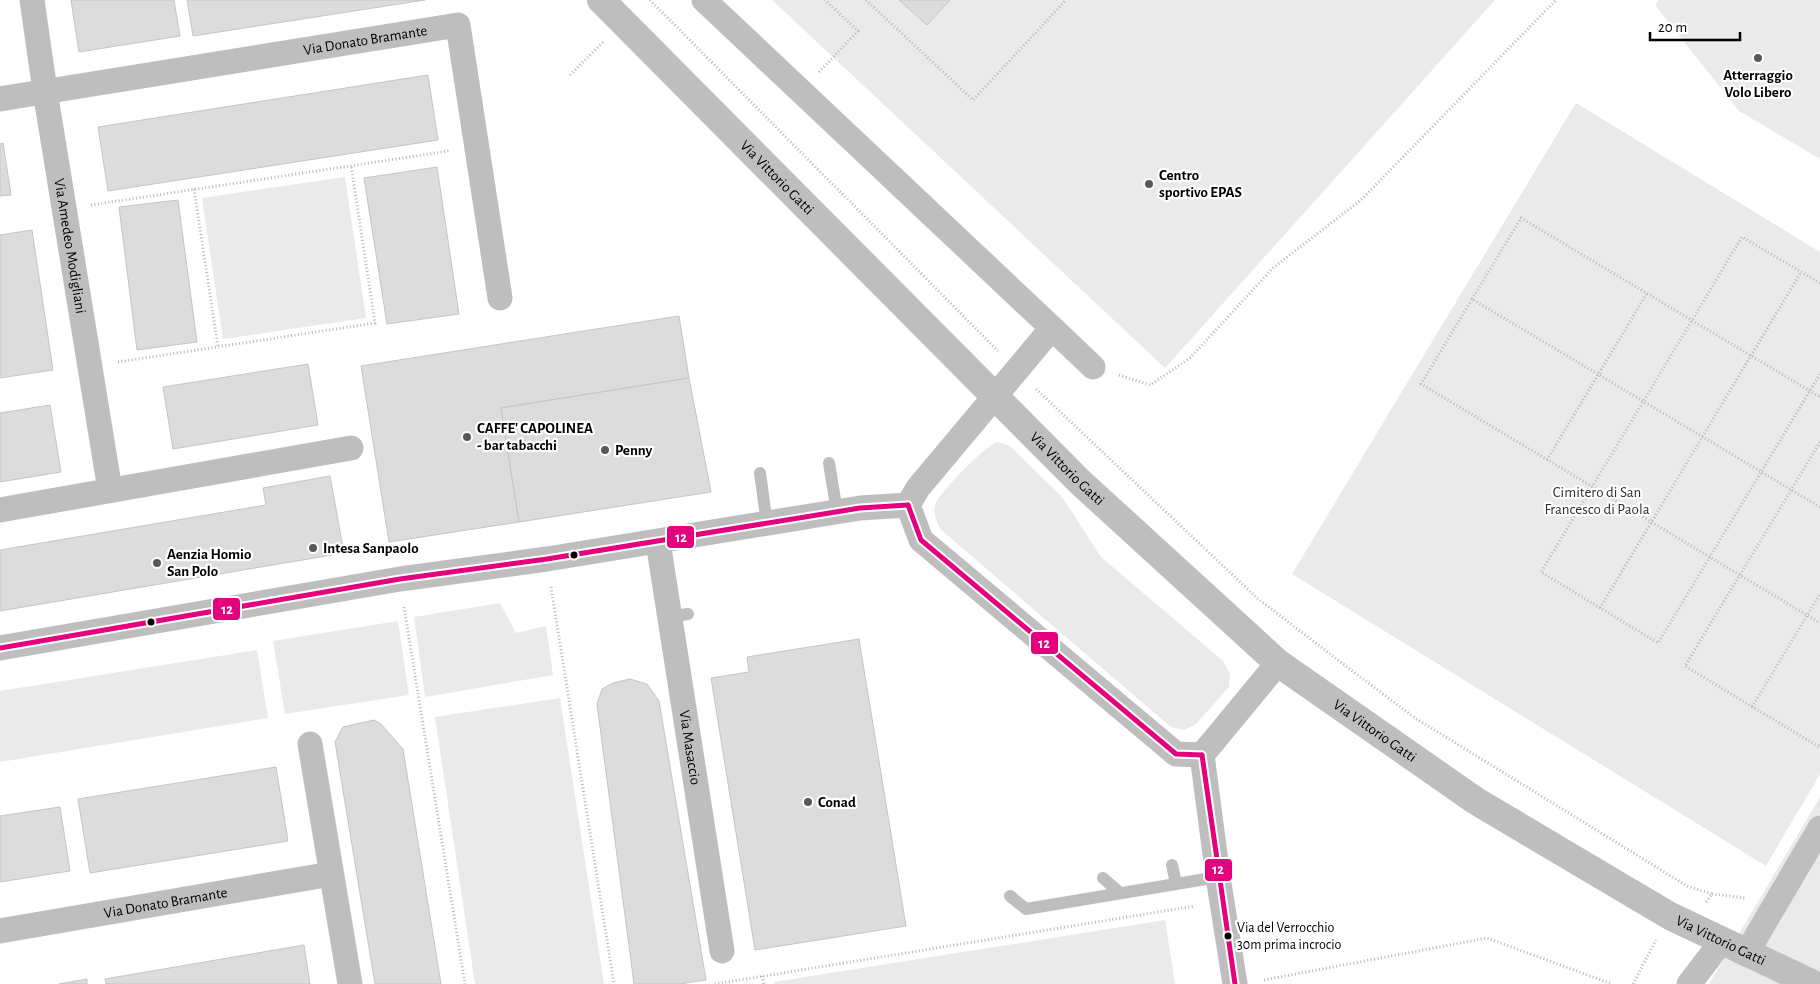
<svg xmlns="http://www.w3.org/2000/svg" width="1820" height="984" font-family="'Alegreya Sans',sans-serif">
  <rect width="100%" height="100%" fill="#fff"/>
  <g fill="#eaeaea">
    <path d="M 772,0 L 1495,0 L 1165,368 Z"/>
    <path d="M 1659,0 L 1820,0 L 1820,159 L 1739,111 L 1655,5 Z"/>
    <path d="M 1576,103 L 1820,252 L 1820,774 L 1766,866 L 1292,574 Z"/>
    <path d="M 345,177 L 366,318 L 223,339 L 202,198 Z"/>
    <path d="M 997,442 L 1010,446 L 1062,497 L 1101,557 L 1223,661 L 1230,674 L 1229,687 L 1195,725 L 1184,730 L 1171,727 L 940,529 C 936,520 932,512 936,503 C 941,491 985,446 997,442 Z"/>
    <path d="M 500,603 L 516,633 L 546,626 L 553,675 L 425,697 L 414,617 Z"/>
    <path d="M 398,621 L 409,695 L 285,714 L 273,641 Z"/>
    <path d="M 257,650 L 268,718 L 0,762 L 0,691 Z"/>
    <path d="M 560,698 L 604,984 L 475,984 L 435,717 Z"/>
    <path d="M 1820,797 L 1820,984 L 1709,984 Z"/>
    <path d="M 1165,920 L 1175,984 L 774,984 L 774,982 Z"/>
  </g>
  <g fill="#dcdcdc" stroke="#c5c5c5">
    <path d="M 71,0 L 174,0 L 180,36 L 79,52 Z"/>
    <path d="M 187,0 L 425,0 L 193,36 Z"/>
    <path d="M 899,0 L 950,0 L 927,25 Z"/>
    <path d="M 428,75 L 438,140 L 108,191 L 98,127 Z"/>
    <path d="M 3,143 L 11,195 L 0,196 L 0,144 Z"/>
    <path d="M 437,167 L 459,314 L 387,324 L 364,178 Z"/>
    <path d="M 178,200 L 197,342 L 137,350 L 119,207 Z"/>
    <path d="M 32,230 L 53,370 L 0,378 L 0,235 Z"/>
    <path d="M 679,316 L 689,378 L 501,408 L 519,522 L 389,542 L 361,366 Z"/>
    <path d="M 308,364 L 318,425 L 173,449 L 163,387 Z"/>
    <path d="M 689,378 L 711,492 L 519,522 L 501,408 Z"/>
    <path d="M 50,405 L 61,472 L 0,482 L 0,413 Z"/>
    <path d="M 330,476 L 344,553 L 0,611 L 0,550 L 266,505 L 263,488 Z"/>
    <path d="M 859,639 L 906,926 L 755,950 L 711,678 L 749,672 L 747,657 Z"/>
    <path d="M 630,679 L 647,684 L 659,701 L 706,980 L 680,984 L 634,984 L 597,704 L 602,689 L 613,683 Z"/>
    <path d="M 374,720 L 381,724 L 403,749 L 441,984 L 375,984 L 335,742 L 343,727 Z"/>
    <path d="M 276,767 L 288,841 L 90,873 L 78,799 Z"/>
    <path d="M 60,807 L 70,871 L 0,882 L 0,816 Z"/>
    <path d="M 304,945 L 310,984 L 106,984 L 105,979 Z"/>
    <path d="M 87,979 L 87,984 L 59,984 Z"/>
  </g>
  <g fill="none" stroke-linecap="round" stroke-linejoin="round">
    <g stroke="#b8b8b8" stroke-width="3" stroke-dasharray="1 2.5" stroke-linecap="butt">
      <path d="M 650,0 L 998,351"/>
      <path d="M 866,0 L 973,100 L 1066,0"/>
      <path d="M 819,72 L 858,31 L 825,0"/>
      <path d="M 570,75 L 603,42"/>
      <path d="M 194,189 L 218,347"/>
      <path d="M 91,205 L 449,151"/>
      <path d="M 1820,283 L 1742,237 L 1541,572 L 1658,643 L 1820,374"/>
      <path d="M 1472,299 L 1521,218 L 1820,397"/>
      <path d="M 118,362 L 375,323 L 351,165"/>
      <path d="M 1119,375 L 1150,385 L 1190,358 L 1273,268 L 1361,200 L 1556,0"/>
      <path d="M 1036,389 L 1257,598 L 1347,667 L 1415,718 L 1687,886 L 1712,894 L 1706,902"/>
      <path d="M 1820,442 L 1685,666 L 1819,747 L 1820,745"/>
      <path d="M 1547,460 L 1647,293"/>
      <path d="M 1820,507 L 1472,299 L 1421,384 L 1820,623"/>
      <path d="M 551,587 L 614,984"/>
      <path d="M 404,607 L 465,984"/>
      <path d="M 1600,608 L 1801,272"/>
      <path d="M 1752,707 L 1820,594"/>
      <path d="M 1712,894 L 1746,898"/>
      <path d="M 762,976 L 764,984"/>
      <path d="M 1264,980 L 1487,938 L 1612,984"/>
      <path d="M 715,984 L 1195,906"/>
      <path d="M 1633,984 L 1656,940"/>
    </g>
    <g stroke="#bebebe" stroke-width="12">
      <path d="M 829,463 L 837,512"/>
      <path d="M 760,473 L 767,524"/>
      <path d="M 669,617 L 688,614"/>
      <path d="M 1172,865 L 1176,883"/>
      <path d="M 1103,878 L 1120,893"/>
      <path d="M 1010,896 L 1026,909 L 1218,877"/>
    </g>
    <g stroke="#bebebe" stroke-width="25">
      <path id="s1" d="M 32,0 L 45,91 L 110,490"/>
      <path d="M 704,0 L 1052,328 L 918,488 L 908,505"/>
      <path id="s2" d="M 0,99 L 458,25 L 500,298"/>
      <path d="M 1052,328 L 1093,367"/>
      <path d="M 908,505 L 921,540 L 1176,754 L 1202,755"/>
      <path d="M 0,510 L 351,448"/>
      <path id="s3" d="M 658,542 L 722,951"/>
      <path d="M 0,648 L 400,579 L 547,559 L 860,508 L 908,505"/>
      <path d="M 310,744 L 350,984"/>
      <path id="s4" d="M 0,931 L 331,874"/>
      <path d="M 1746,954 L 1820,828"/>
      <path d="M 1235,984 L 1218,877 L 1202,755 L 1278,663"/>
      <path d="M 1689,984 L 1722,941"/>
    </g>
    <path stroke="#bebebe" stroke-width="28" id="s5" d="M 601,0 L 1080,482 L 1278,663 L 1476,801 L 1670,916 L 1813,984"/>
    <g stroke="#fff" stroke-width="9">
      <g id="bus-1">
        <path d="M 908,505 L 921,540 L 1176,754 L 1202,755"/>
        <path d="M 0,648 L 400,579 L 547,559 L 860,508 L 908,505"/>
        <path d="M 1202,755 L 1235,984"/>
      </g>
    </g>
    <use href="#bus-1" stroke="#e5007d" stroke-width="5"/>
  </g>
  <g fill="#595959" stroke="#fff" stroke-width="2">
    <circle cx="1758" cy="58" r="5"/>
    <circle cx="1149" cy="184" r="5"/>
    <circle cx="467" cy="437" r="5"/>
    <circle cx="605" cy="450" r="5"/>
    <circle cx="313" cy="548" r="5"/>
    <circle cx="157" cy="563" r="5"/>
    <circle cx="808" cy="802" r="5"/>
  </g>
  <g fill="#000" stroke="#fff" stroke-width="2">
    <circle cx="574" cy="555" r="4.5"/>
    <circle cx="151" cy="622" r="4.5"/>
    <circle cx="1228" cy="936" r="4.5"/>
  </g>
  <g text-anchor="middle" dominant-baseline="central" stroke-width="4.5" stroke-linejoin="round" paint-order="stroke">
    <g font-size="14" fill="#000" stroke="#fff" text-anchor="start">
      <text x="1237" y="928">Via del Verrocchio<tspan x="1237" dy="17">30m prima incrocio</tspan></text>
    </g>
    <g font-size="15" fill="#000" stroke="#fff">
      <text stroke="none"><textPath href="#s2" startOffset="370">Via Donato Bramante</textPath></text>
      <text stroke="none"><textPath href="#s5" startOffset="250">Via Vittorio Gatti</textPath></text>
      <text stroke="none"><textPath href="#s1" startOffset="249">Via Amedeo Modigliani</textPath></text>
      <text stroke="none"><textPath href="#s5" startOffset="661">Via Vittorio Gatti</textPath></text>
      <text stroke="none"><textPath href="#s5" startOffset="1066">Via Vittorio Gatti</textPath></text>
      <text stroke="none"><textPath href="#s3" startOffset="208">Via Masaccio</textPath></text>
      <text stroke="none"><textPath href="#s4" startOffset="168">Via Donato Bramante</textPath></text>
      <text stroke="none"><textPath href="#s5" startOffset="1471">Via Vittorio Gatti</textPath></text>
    </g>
    <g font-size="15" font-weight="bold" fill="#000" stroke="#fff" text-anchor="start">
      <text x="1758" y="75" text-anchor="middle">Atterraggio<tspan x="1758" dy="17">Volo Libero</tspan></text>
      <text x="1159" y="175">Centro<tspan x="1159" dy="17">sportivo EPAS</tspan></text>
      <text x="477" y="428">CAFFE' CAPOLINEA<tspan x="477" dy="17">- bar tabacchi</tspan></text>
      <text x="615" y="450">Penny</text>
      <text x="323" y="548">Intesa Sanpaolo</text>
      <text x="167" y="554">Aenzia Homio<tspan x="167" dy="17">San Polo</tspan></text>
      <text x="818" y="802">Conad</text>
    </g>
    <g font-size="15" fill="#2f2f2f" stroke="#fff">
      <text x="1597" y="492">Cimitero di San<tspan x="1597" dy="17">Francesco di Paola</tspan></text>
    </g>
  </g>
  <g stroke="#fff" stroke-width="2">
    <rect x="666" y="525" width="29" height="24" rx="5" fill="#e5007d"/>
    <rect x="212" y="597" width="29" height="24" rx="5" fill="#e5007d"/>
    <rect x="1030" y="631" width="29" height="24" rx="5" fill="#e5007d"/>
    <rect x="1204" y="858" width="29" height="24" rx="5" fill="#e5007d"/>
  </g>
  <g font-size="14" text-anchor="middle" font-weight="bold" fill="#fff">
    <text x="681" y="542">12</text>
    <text x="227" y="614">12</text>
    <text x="1044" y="648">12</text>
    <text x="1218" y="874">12</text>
  </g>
  <path d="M1650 32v8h90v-8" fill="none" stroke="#000000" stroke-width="2.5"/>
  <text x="1658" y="32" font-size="15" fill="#000000" stroke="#ffffff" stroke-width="4" paint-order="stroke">20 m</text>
</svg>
